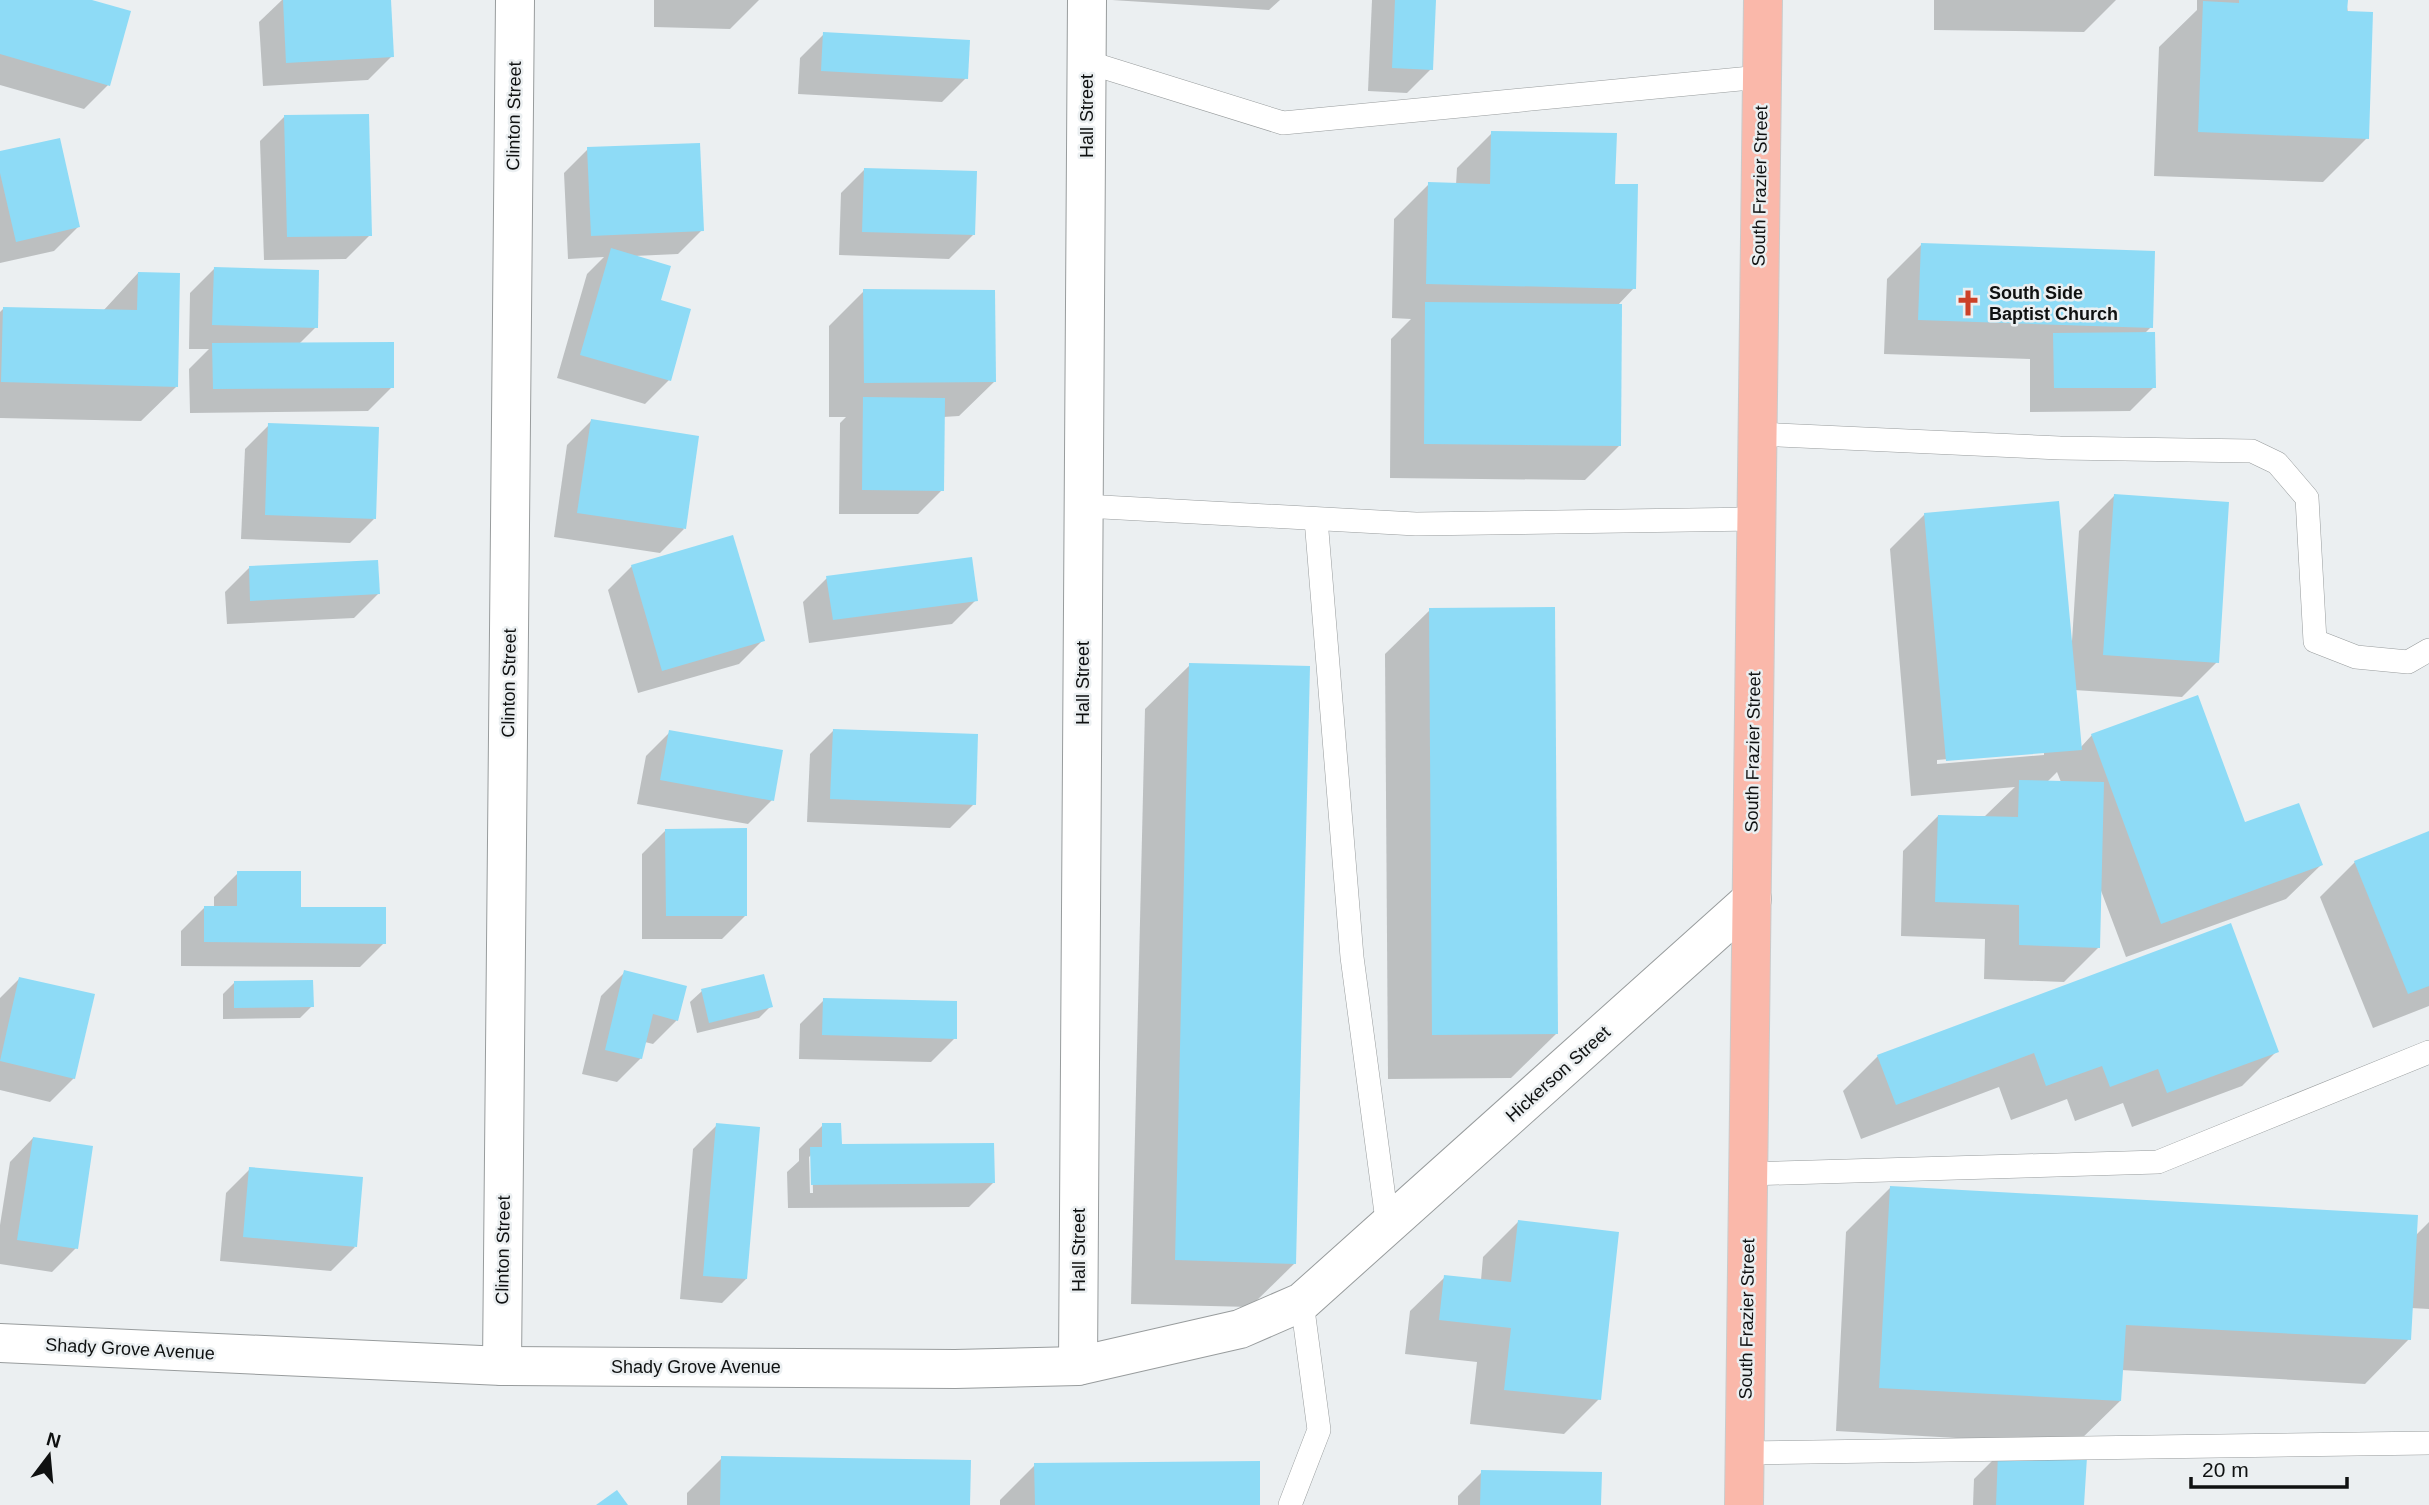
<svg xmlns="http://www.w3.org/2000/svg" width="2429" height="1505" font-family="Helvetica,sans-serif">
  <rect width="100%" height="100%" fill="#ebeff1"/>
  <g fill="#0003" fill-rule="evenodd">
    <path d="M 0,0 L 86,0 L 108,85 L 84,109 L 0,85 Z"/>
    <path d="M 282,0 L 389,0 L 392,56 L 368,80 L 263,86 L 259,22 Z"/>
    <path d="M 654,0 L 759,0 L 730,29 L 654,27 Z"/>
    <path d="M 1112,0 L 1280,0 L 1269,10 Z"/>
    <path d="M 1372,0 L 1434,0 L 1431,69 L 1407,93 L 1368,91 Z"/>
    <path d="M 1934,0 L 2116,0 L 2084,32 L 1934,30 Z"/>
    <path d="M 2197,0 L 2346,0 L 2367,138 L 2323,182 L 2154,176 L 2159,47 L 2197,10 Z"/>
    <path d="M 824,34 L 966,78 L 942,102 L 798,94 L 800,58 Z"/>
    <path d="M 284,117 L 370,235 L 346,259 L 264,260 L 260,141 Z"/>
    <path d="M 1492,133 L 1614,185 L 1634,288 L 1617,306 L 1620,445 L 1585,480 L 1390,478 L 1391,339 L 1411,319 L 1392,318 L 1394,219 L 1429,184 L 1456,185 L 1457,168 Z"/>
    <path d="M 588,149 L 702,230 L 678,254 L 634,256 L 658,302 L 669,380 L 645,404 L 557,378 L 587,274 L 604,257 L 568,259 L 564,173 Z"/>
    <path d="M 0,153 L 78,227 L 54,251 L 0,263 Z"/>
    <path d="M 865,169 L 973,235 L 949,259 L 839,255 L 841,193 Z"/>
    <path d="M 1922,244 L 2151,327 L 2144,334 L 2154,387 L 2130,411 L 2030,412 L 2030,359 L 1884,354 L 1887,279 Z"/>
    <path d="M 214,269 L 316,327 L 298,345 L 392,387 L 368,411 L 190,413 L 189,369 L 209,349 L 189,349 L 190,293 Z"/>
    <path d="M 138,273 L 176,387 L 141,421 L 0,418 L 0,312 L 4,308 L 103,311 Z"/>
    <path d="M 864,291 L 994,382 L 959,416 L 943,417 L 942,490 L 918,514 L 839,514 L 840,423 L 846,417 L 829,417 L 829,326 Z"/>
    <path d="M 591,421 L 684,529 L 660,553 L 554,537 L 567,445 Z"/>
    <path d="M 269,425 L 374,519 L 350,543 L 241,539 L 245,449 Z"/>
    <path d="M 2114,496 L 2217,662 L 2182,697 L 2074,690 L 2080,748 L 2092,735 L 2244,824 L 2321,865 L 2286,899 L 2126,957 L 2100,888 L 2099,947 L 2064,982 L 1984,979 L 1985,939 L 1901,936 L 1903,851 L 1938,816 L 1985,816 L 2015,787 L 1911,796 L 1890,549 L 1925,514 L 2072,641 L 2079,531 ZM 2044,751 L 2044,755 L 1937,764 L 1937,760 ZM 2057,772 L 2061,782 L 2047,782 Z"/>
    <path d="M 632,566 L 763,640 L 739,664 L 638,693 L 608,590 Z"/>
    <path d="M 249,568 L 378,594 L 354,618 L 227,624 L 225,592 Z"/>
    <path d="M 827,578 L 976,600 L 952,624 L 809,643 L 803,602 Z"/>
    <path d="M 1430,610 L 1556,1034 L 1511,1078 L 1388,1079 L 1385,654 Z"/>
    <path d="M 1190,665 L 1295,1263 L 1250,1307 L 1131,1304 L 1145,709 Z"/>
    <path d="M 834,730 L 974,804 L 950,828 L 807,822 L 810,754 Z"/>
    <path d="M 670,732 L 772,800 L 748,824 L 637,804 L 646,756 Z"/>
    <path d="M 666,830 L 746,915 L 722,939 L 642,939 L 642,854 Z"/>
    <path d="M 2429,833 L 2429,1006 L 2373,1028 L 2320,897 L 2355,862 Z"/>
    <path d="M 238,873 L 300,908 L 384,943 L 360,967 L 181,966 L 181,931 L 205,907 L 214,907 L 214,897 Z"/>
    <path d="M 2230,925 L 2277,1051 L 2242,1086 L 2132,1127 L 2123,1103 L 2075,1121 L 2067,1099 L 2011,1120 L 1999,1087 L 1861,1139 L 1843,1091 L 1878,1056 Z"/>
    <path d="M 625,972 L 677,1020 L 653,1044 L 645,1042 L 641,1058 L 617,1082 L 582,1074 L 601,996 Z"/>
    <path d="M 19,979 L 74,1078 L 50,1102 L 0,1090 L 0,998 Z"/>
    <path d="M 235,982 L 312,1006 L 300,1018 L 223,1019 L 223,994 Z"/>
    <path d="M 702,991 L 771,1006 L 759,1018 L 697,1033 L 690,1002 Z"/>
    <path d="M 824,1000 L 955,1038 L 931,1062 L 799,1059 L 800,1024 Z"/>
    <path d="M 717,1125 L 746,1279 L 722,1303 L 680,1299 L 693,1149 Z"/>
    <path d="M 823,1125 L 840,1146 L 993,1183 L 969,1207 L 788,1208 L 787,1172 L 799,1161 L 799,1149 ZM 812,1154 L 813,1193 L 810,1193 L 809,1157 Z"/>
    <path d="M 33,1138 L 76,1248 L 52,1272 L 0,1264 L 0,1225 L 10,1162 Z"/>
    <path d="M 250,1169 L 355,1247 L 331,1271 L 220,1261 L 226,1193 Z"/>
    <path d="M 1890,1188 L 2415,1236 L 2429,1222 L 2429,1309 L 2411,1308 L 2409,1339 L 2365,1384 L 2121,1370 L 2120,1401 L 2075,1445 L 1836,1431 L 1846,1232 Z"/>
    <path d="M 1518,1222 L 1599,1399 L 1564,1434 L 1470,1424 L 1477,1362 L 1405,1354 L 1410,1311 L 1445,1277 L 1481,1280 L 1483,1257 Z"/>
    <path d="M 1998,1455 L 2083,1505 L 1973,1505 L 1974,1479 Z"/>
    <path d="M 722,1458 L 969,1505 L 687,1505 L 687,1493 Z"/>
    <path d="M 1035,1465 L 1258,1505 L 1000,1505 L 1000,1500 Z"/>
    <path d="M 1482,1472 L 1599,1505 L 1458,1505 L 1458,1496 Z"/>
  </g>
  <g fill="#8edbf6">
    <path d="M 0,0 L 92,0 L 131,11 L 110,86 L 0,54 Z"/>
    <path d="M 283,0 L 391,0 L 394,57 L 286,63 Z"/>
    <path d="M 1395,0 L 1436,0 L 1433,70 L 1392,68 Z"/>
    <path d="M 2239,0 L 2348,0 L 2347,11 L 2373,12 L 2369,139 L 2198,132 L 2203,1 L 2239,3 Z"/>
    <path d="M 823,32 L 970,40 L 968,79 L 821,71 Z"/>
    <path d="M 369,114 L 372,236 L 287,237 L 284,115 Z"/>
    <path d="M 1491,131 L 1617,133 L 1615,184 L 1638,184 L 1636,289 L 1426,284 L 1428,182 L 1490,184 Z"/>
    <path d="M 60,138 L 80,227 L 16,242 L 0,173 L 0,151 Z"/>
    <path d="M 700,143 L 704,231 L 591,236 L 587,147 Z"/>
    <path d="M 864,168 L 977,171 L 975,235 L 862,232 Z"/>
    <path d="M 1921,243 L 2155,251 L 2153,328 L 1918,320 Z"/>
    <path d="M 611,248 L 671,266 L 661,300 L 691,309 L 671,381 L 580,355 Z"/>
    <path d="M 214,267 L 319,270 L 318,328 L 212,325 Z"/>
    <path d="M 138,272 L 180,273 L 178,387 L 1,382 L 3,307 L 137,310 Z"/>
    <path d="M 863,289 L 995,290 L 996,382 L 864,383 Z"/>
    <path d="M 1425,302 L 1622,304 L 1621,446 L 1424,444 Z"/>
    <path d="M 2155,332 L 2156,388 L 2054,388 L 2053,333 Z"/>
    <path d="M 394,342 L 394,388 L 213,389 L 212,343 Z"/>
    <path d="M 863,397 L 945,398 L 944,491 L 862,490 Z"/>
    <path d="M 591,419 L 699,436 L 686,529 L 577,513 Z"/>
    <path d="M 268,423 L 379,427 L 376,519 L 265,515 Z"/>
    <path d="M 2114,494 L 2229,502 L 2219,663 L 2103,655 Z"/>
    <path d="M 2059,501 L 2082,750 L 1946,761 L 1924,513 Z"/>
    <path d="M 733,535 L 765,641 L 662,671 L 631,565 Z"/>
    <path d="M 972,557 L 978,601 L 833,620 L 826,576 Z"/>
    <path d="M 378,560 L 380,594 L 250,601 L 249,566 Z"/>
    <path d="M 1555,607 L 1558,1034 L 1432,1035 L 1429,608 Z"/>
    <path d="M 1189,663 L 1310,666 L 1296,1264 L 1175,1260 Z"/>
    <path d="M 2198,695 L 2245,822 L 2299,803 L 2323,865 L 2161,924 L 2091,734 Z"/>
    <path d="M 833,729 L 978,734 L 976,805 L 830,799 Z"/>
    <path d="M 669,730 L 783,750 L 774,801 L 660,780 Z"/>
    <path d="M 2019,780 L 2104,782 L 2100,948 L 2019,945 L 2019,905 L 1935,902 L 1938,815 L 2018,817 Z"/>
    <path d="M 747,828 L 747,916 L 666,916 L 665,829 Z"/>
    <path d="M 2429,831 L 2429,986 L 2408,994 L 2354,861 Z"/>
    <path d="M 237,871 L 301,871 L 301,907 L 386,907 L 386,944 L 204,942 L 204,906 L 237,906 Z"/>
    <path d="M 2231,923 L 2279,1052 L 2167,1093 L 2158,1069 L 2110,1087 L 2102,1066 L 2046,1086 L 2034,1053 L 1896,1105 L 1877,1055 Z"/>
    <path d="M 624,970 L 687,986 L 678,1021 L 653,1014 L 642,1059 L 605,1050 Z"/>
    <path d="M 764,974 L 773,1007 L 709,1023 L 701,989 Z"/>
    <path d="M 19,977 L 95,994 L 75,1079 L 0,1061 Z"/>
    <path d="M 313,980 L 314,1007 L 234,1008 L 234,981 Z"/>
    <path d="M 823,998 L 957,1001 L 957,1039 L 822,1035 Z"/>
    <path d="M 716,1123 L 760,1127 L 747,1279 L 703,1276 Z"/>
    <path d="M 822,1123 L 841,1123 L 842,1144 L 994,1143 L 995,1183 L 811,1185 L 810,1147 L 822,1147 Z"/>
    <path d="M 33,1137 L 93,1146 L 78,1249 L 17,1240 Z"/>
    <path d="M 249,1167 L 363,1177 L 357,1247 L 243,1237 Z"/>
    <path d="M 1890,1186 L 2418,1215 L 2411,1340 L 2126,1325 L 2121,1401 L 1879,1388 Z"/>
    <path d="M 1518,1220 L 1619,1232 L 1601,1400 L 1504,1390 L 1511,1328 L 1439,1320 L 1444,1275 L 1511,1282 Z"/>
    <path d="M 1998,1453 L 2087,1457 L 2084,1505 L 1996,1505 Z"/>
    <path d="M 721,1456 L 971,1460 L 970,1505 L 720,1505 Z"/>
    <path d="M 1260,1461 L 1260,1505 L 1035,1505 L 1034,1463 Z"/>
    <path d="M 1481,1470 L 1602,1472 L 1601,1505 L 1480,1505 Z"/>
    <path d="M 617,1490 L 628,1505 L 596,1505 Z"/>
  </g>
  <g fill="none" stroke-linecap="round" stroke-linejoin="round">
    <g stroke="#989c9d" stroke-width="24">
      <g id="lane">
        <path d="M 1087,62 L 1283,123 L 1761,77"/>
        <path d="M 1757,434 L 2060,448 L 2252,451 L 2277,463 L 2307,498 L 2315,641 L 2356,657 L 2408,662 L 2429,650"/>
        <path d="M 1084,506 L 1416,524 L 1756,519"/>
        <path d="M 1316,519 L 1352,957 L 1388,1228"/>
        <path d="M 1748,1174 L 2158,1162 L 2429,1052"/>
        <path d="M 1745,1453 L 2429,1443"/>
        <path d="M 1290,1505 L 1319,1430 L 1302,1302"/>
      </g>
    </g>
    <g stroke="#989c9d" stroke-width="40">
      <g id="street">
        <path d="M 0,1343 L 502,1366 L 955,1369 L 1078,1366 L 1240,1329 L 1302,1302 L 1752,899"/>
        <path d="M 502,1366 L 515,0"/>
        <path d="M 1078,1366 L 1087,0"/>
      </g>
    </g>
    <g stroke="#cacbcb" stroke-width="40">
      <path id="primary" d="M 1744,1505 L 1763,0"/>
    </g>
    <use href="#lane" stroke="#fff" stroke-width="23"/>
    <use href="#street" stroke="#fff" stroke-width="38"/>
    <use href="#primary" stroke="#fab8aa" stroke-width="38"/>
  </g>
  <defs>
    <g id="church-bare" transform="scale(2.1)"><path d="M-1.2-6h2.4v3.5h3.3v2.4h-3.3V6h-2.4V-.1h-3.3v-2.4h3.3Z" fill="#cc4128" stroke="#ebeff1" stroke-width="2.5" paint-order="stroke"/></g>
  </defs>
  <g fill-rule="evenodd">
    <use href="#church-bare" x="1968" y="303"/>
  </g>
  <g text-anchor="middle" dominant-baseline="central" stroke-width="5" stroke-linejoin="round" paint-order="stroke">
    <g font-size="18" fill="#0f1111" stroke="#ebeff1">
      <text transform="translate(514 116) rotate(-89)">Clinton Street</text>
      <text transform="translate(1087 116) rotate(-90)">Hall Street</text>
      <text transform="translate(1760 186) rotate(-89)">South Frazier Street</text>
      <text transform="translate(509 683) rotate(-89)">Clinton Street</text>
      <text transform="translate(1083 683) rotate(-90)">Hall Street</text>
      <text transform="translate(1753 752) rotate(-89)">South Frazier Street</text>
      <text transform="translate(1558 1074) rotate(-42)">Hickerson Street</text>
      <text transform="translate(503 1250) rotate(-89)">Clinton Street</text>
      <text transform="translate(1079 1250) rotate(-90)">Hall Street</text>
      <text transform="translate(1747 1319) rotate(-89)">South Frazier Street</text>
      <text transform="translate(130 1349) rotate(3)">Shady Grove Avenue</text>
      <text x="696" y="1367">Shady Grove Avenue</text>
    </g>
    <g font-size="18" font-weight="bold" fill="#0f1111" stroke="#ebeff1" text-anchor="start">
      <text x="1989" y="293">South Side<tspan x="1989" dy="21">Baptist Church</tspan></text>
    </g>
  </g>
  <g transform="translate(49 1456) rotate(16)" stroke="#ebeff1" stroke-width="5" paint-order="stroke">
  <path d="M0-5L12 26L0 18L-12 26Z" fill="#0f1111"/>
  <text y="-10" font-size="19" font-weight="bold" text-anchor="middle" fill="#0f1111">N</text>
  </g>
  <path d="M2191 1477v10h156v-10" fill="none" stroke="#0f1111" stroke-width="3.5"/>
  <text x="2202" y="1477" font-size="21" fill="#0f1111" stroke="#ebeff1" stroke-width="5" paint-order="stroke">20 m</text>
</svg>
